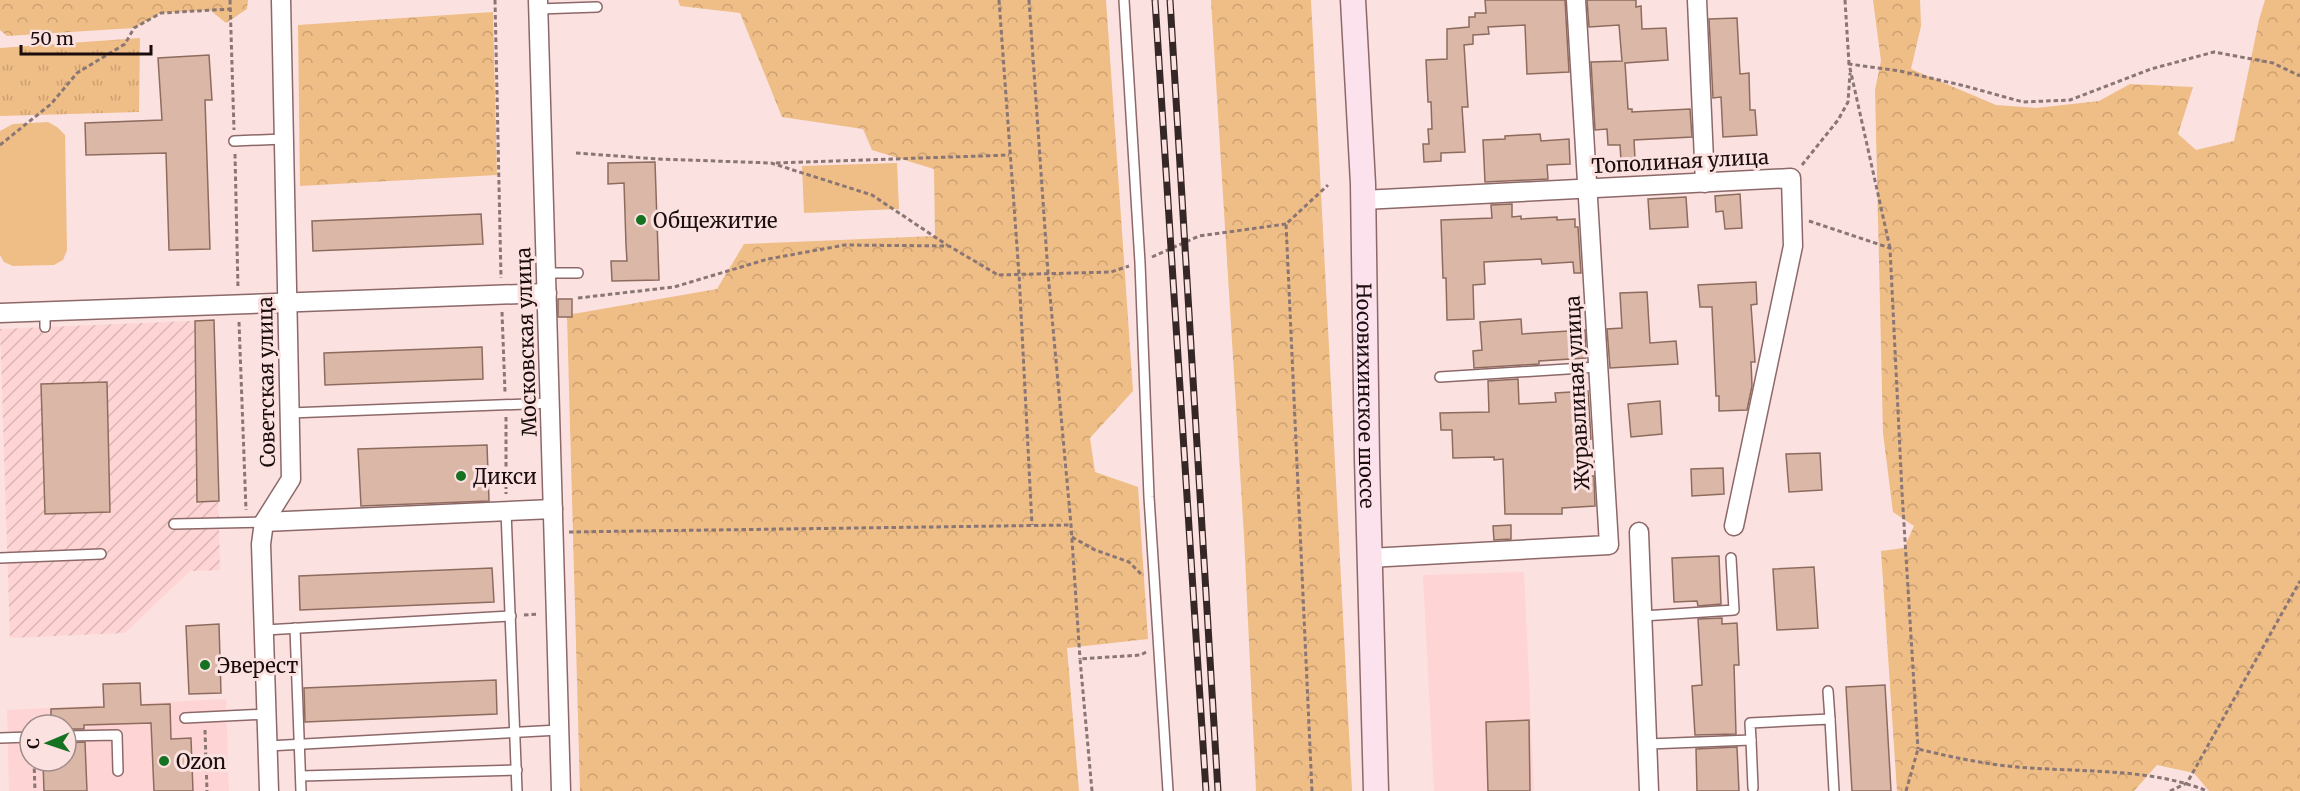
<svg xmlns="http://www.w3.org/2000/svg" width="2300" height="791" font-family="Merriweather,serif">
  <defs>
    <pattern id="industrial-furrows" width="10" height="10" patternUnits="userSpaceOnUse" patternTransform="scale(1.5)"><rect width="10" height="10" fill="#fed5d4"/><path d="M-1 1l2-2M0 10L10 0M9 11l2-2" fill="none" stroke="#d9b6b5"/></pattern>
    <pattern id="grass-tufts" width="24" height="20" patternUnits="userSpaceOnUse" patternTransform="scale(1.5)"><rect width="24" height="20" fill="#efbd86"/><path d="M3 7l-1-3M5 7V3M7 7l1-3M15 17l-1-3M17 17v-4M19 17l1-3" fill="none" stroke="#cca172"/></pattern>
    <pattern id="forest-crowns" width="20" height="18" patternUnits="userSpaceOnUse" patternTransform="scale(1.5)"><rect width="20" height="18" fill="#efbd86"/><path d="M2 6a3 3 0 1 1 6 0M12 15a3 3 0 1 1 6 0" fill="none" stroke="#cca172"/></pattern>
  </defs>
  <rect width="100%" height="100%" fill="#fbe1e0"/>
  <g fill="#fed5d4" fill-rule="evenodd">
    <path d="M 1524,572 L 1534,791 L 1434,791 L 1423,575 Z"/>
    <path d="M 226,699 L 229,791 L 9,791 L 7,710 ZM 30,725 L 66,725 L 66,761 L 30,761 Z"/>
  </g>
  <path fill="url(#industrial-furrows)" d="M 214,320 L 220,570 L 190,571 L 125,633 L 10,638 L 0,329 Z"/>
  <path fill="url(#grass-tufts)" d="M 140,38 L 139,112 L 0,116 L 0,48 Z"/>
  <g fill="url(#forest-crowns)">
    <path d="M 0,0 L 248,0 L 247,9 L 226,23 L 210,10 L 161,13 L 134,28 L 7,36 L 0,30 Z"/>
    <path d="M 678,0 L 1106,0 L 1133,391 L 1090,438 L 1095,472 L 1138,487 L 1148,639 L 1067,648 L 1079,791 L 580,791 L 567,315 L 717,289 L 744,244 L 935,236 L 934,169 L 872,150 L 863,129 L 782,117 L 740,13 L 680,6 Z"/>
    <path d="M 1211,0 L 1311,0 L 1352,791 L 1256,791 L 1244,536 Z"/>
    <path d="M 1873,0 L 1920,0 L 1921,26 L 1911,69 L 1996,105 L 2036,108 L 2099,101 L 2130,84 L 2193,87 L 2178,134 L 2196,150 L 2234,141 L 2259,20 L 2265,0 L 2300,0 L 2300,791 L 2209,791 L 2194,773 L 2157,765 L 2134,791 L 1897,791 L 1881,551 L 1904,548 L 1914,526 L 1893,512 L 1883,433 L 1875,90 L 1881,61 Z"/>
    <path d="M 493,12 L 497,175 L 300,186 L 298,25 Z"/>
  </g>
  <g fill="#efbd86">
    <path d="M 48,122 L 57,127 L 65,135 L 67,250 L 63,260 L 54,265 L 13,266 L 4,262 L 0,255 L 0,131 L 13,124 Z"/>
    <path d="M 897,163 L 899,209 L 804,213 L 802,166 Z"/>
  </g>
  <g fill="#dbb7a7" stroke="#8d6c5e" stroke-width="1.5">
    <path d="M 1485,0 L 1565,0 L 1569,72 L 1527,74 L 1525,25 L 1488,27 L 1489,34 L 1473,35 L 1473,44 L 1464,45 L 1468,107 L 1462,107 L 1465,152 L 1441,153 L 1441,161 L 1424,162 L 1423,144 L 1429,144 L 1428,129 L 1432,129 L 1431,102 L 1428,102 L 1426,60 L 1447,59 L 1447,29 L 1469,27 L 1469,17 L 1475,17 L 1475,13 L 1486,13 Z"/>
    <path d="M 1587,0 L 1636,0 L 1636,7 L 1641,6 L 1642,29 L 1666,28 L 1668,60 L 1625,63 L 1628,109 L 1632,109 L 1632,112 L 1690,109 L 1692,137 L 1634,140 L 1635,159 L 1621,160 L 1620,145 L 1608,145 L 1607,129 L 1595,130 L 1591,62 L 1622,61 L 1619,25 L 1589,27 Z"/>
    <path d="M 1737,18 L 1740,74 L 1749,73 L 1750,110 L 1755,110 L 1757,135 L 1723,137 L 1721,97 L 1713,98 L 1709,19 Z"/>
    <path d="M 209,55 L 212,100 L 205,100 L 210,249 L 169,250 L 166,153 L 86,155 L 85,123 L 162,120 L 158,58 Z"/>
    <path d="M 1540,134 L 1541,141 L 1569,139 L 1570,164 L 1547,165 L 1548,179 L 1485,182 L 1483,140 L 1505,139 L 1505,136 Z"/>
    <path d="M 655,162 L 659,280 L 612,281 L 611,261 L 627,261 L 626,245 L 624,183 L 608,184 L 608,163 Z"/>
    <path d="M 1740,194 L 1742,228 L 1725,229 L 1723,211 L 1716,212 L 1715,196 Z"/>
    <path d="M 1686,197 L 1688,227 L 1650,229 L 1648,199 Z"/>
    <path d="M 1512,204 L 1512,217 L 1521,216 L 1521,219 L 1557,217 L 1557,220 L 1575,219 L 1575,227 L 1578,227 L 1581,273 L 1574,273 L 1573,262 L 1542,264 L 1541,259 L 1484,262 L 1485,284 L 1473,285 L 1474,319 L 1447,320 L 1446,278 L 1443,278 L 1441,220 L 1492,218 L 1491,205 Z"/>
    <path d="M 481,214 L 483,244 L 313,251 L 312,221 Z"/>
    <path d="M 1756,282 L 1757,304 L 1751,305 L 1755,362 L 1751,362 L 1752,386 L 1747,410 L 1719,411 L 1719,396 L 1716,396 L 1712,307 L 1700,307 L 1698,285 Z"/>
    <path d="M 1647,292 L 1650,343 L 1676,341 L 1678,364 L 1610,368 L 1607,329 L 1622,328 L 1620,293 Z"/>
    <rect x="558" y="299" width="14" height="18"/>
    <path d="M 1521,319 L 1522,334 L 1585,330 L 1586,358 L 1539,361 L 1539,364 L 1474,368 L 1473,351 L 1482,350 L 1480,322 Z"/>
    <path d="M 214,320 L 219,501 L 197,502 L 195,321 Z"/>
    <path d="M 482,347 L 483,379 L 325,385 L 324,353 Z"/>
    <path d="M 1518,379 L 1519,404 L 1556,402 L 1555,393 L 1588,391 L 1591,439 L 1589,439 L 1589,476 L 1594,476 L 1595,506 L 1562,508 L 1562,514 L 1505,514 L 1503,459 L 1494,460 L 1494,457 L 1453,458 L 1452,430 L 1441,430 L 1440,413 L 1489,412 L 1488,381 Z"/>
    <path d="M 107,382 L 110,512 L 45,514 L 41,384 Z"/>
    <path d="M 1660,401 L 1662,434 L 1631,437 L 1628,404 Z"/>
    <path d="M 487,445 L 489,501 L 361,506 L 358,449 Z"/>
    <path d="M 1820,453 L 1822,490 L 1789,492 L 1786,454 Z"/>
    <path d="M 1723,468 L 1724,494 L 1692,496 L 1691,469 Z"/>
    <path d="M 1511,525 L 1511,539 L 1494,540 L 1493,526 Z"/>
    <path d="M 1719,556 L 1721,604 L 1698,606 L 1697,601 L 1674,602 L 1672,558 Z"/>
    <path d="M 1814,567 L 1818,628 L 1777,630 L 1773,569 Z"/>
    <path d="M 492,568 L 494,602 L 300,610 L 299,576 Z"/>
    <path d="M 1722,618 L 1722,624 L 1737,623 L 1739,665 L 1734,665 L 1736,734 L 1695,735 L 1692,686 L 1702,685 L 1698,619 Z"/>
    <path d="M 219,624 L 221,693 L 189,694 L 186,626 Z"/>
    <path d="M 496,680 L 497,714 L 305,722 L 304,688 Z"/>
    <path d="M 140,683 L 141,705 L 170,704 L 171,739 L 191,738 L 193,791 L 154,791 L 151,723 L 84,725 L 84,729 L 66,729 L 66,725 L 51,725 L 51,709 L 104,707 L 103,684 Z"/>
    <path d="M 1885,685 L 1891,791 L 1852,791 L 1846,687 Z"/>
    <path d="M 1529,720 L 1530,791 L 1488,791 L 1486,722 Z"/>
    <path d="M 85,742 L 87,791 L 44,791 L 43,761 L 66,761 L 66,743 Z"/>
    <path d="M 1737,747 L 1739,791 L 1697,791 L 1696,749 Z"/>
  </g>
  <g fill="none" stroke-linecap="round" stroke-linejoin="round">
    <g stroke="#8d6868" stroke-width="12">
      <g id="service">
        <path d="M 1124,0 L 1140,263 L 1149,497 L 1168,791"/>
        <path d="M 538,9 L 597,7"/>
        <path d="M 234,141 L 284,139"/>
        <path d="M 547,273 L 578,273"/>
        <path d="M 45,312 L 45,327"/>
        <path d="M 1440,377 L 1598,367"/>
        <path d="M 290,413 L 551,403"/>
        <path d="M 506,511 L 517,791"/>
        <path d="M 174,524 L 264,522"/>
        <path d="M 0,558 L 101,554"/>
        <path d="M 1643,616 L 1734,610 L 1731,558"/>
        <path d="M 295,628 L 301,791"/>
        <path d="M 265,630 L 511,616"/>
        <path d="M 1828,691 L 1830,719"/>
        <path d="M 185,718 L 267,714"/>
        <path d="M 66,736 L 117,735 L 118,771"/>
        <path d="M 0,738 L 30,737"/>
        <path d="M 1751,740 L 1753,788"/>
        <path d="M 1648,744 L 1751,740 L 1750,723 L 1830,719 L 1834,791"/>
        <path d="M 268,746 L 559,730"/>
        <path d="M 301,776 L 517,770"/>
      </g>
    </g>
    <g stroke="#8d6868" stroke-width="21">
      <g id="minor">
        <path d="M 538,0 L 561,791"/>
        <path d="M 1697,0 L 1705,183"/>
        <path d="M 1363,200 L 1791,178 L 1793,246 L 1734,526"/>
        <path d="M 0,313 L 547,293"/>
        <path d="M 264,522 L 553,509"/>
        <path d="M 1639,532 L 1649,791"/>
        <path d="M 1369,558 L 1609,545 L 1576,0"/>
        <path d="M 269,791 L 261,544 L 264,522 L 291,479 L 281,0"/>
      </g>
    </g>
    <g stroke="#8d6868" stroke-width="27">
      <g id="secondary">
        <path id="s1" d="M 1353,0 L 1363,184 L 1367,459 L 1376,791"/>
      </g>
    </g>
    <g stroke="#8a7675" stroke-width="3" stroke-dasharray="4.5 3" stroke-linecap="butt">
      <path d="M 230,0 L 234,130"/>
      <path d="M 495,0 L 501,278"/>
      <path d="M 999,0 L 1019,274 L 1032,525"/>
      <path d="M 1029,0 L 1048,273 L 1071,525 L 1080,659"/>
      <path d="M 1845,0 L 1849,64"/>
      <path d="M 0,145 L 51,104 L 77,73 L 125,44 L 134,28 L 161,13 L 231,9"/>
      <path d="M 576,153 L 658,159 L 771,163 L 872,195 L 947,245"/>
      <path d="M 235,154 L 238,289"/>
      <path d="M 776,163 L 1009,155"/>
      <path d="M 1802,165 L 1838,120 L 1848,102 L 1850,73"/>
      <path d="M 1809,221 L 1890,248 L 1902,492 L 1918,749"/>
      <path d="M 1890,248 L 1849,64 L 1900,71 L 1965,86 L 2023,102 L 2070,100 L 2151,69 L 2214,52 L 2273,63 L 2300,76"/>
      <path d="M 1152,257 L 1199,236 L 1286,224"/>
      <path d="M 578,298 L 674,287 L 768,259 L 845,245 L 949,246 L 998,275 L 1111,272 L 1129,266"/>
      <path d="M 502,312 L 505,392"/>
      <path d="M 239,322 L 246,510"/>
      <path d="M 506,417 L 506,494"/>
      <path d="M 569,532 L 1071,525"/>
      <path d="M 1072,537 L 1095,550 L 1129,562 L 1141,574"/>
      <path d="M 524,615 L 539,614"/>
      <path d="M 205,730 L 207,791"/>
      <path d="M 34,761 L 35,791"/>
      <path d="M 1092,791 L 1080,659 L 1141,655 L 1146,652"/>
      <path d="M 1312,791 L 1286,224 L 1328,185"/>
      <path d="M 1906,791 L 1918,749 C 1955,758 1993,766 2031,768 C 2088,772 2154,769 2207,791"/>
      <path d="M 2170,791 L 2187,783 L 2300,581"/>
    </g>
    <use href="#service" stroke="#fff" stroke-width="9"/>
    <use href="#minor" stroke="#fff" stroke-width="18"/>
    <use href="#secondary" stroke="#fce2ed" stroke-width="24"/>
    <g stroke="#362727" stroke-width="7">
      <g id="rail">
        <path d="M 1155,0 L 1206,791"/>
        <path d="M 1170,0 L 1218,791"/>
      </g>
    </g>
    <use href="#rail" stroke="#fbe1e0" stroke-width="4.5" stroke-dasharray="14" stroke-linecap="butt"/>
  </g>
  <g fill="#157220" stroke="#fbe1e0" stroke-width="2">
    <circle cx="641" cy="220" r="6"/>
    <circle cx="461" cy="476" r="6"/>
    <circle cx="205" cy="665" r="6"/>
    <circle cx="164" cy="761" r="6"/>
  </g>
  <g text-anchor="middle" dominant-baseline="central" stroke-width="6" stroke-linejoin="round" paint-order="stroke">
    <g font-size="20" fill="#1b0d0d" stroke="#fbe1e0">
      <text transform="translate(1680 161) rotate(-3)">Тополиная улица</text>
      <text transform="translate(526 342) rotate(-92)">Московская улица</text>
      <text transform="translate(266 382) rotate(-91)">Советская улица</text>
      <text transform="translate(1577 393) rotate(-93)">Журавлиная улица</text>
      <text stroke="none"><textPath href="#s1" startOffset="396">Носовихинское шоссе</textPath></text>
    </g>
    <g font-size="20" fill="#1b0d0d" stroke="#fbe1e0" text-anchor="start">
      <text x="653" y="220">Общежитие</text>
      <text x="473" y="476">Дикси</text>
      <text x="217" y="665">Эверест</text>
      <text x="176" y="761">Ozon</text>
    </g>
  </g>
  <g transform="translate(48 743) rotate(268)"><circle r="28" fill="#fbe1e0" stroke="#a18c8c" stroke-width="1.5"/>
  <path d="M0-4.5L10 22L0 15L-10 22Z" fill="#157220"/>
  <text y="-9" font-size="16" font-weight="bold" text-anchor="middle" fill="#1b0d0d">С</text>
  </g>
  <path d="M21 45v9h130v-9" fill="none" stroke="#1b0d0d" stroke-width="3"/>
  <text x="30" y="45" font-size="18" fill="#1b0d0d" stroke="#fbe1e0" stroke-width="4.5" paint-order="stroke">50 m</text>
</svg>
